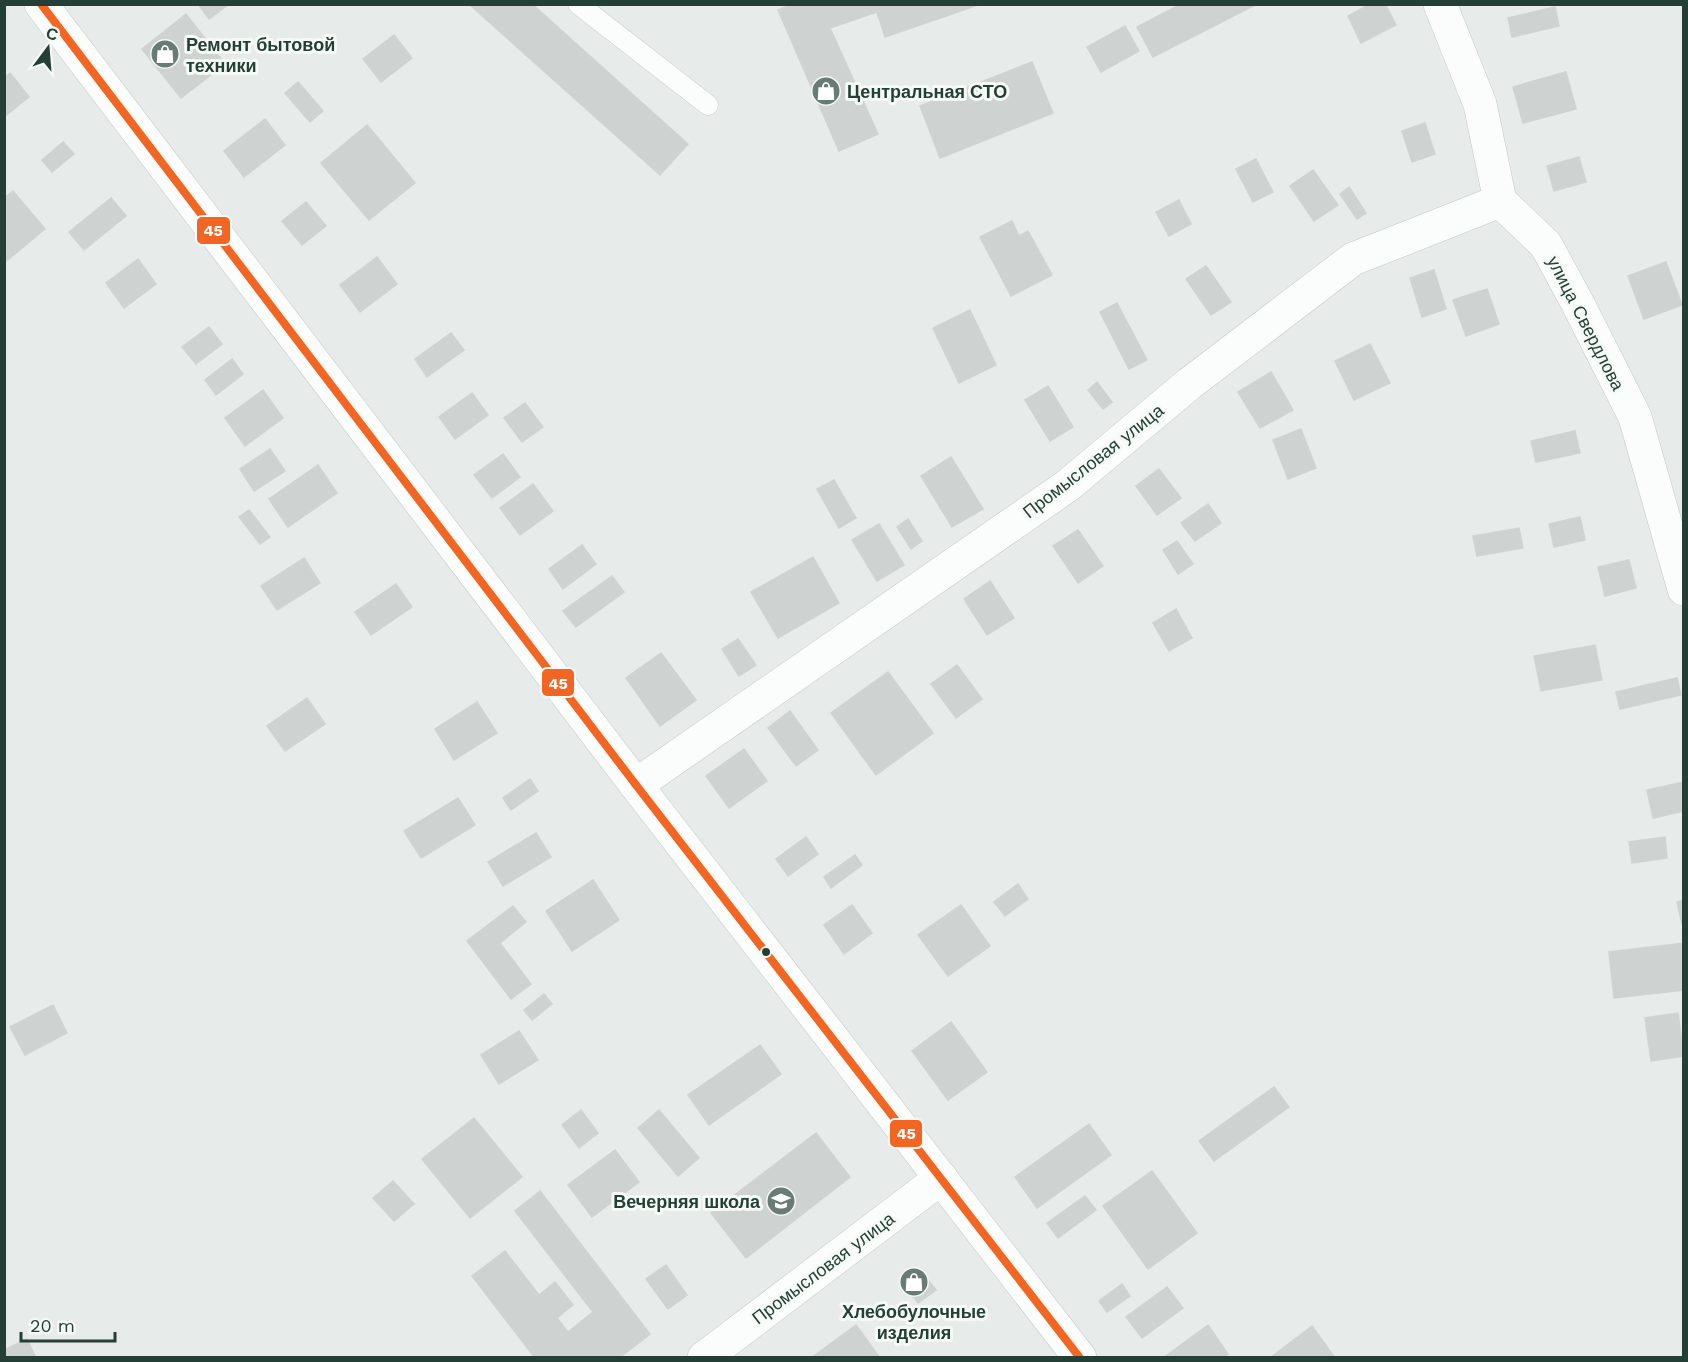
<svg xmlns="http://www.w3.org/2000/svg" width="1688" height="1362" font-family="'Work Sans',sans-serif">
  <rect width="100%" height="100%" fill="#e7ebe9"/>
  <g fill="#ced2d0" stroke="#cfd4d2" stroke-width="1.5">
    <path d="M 198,4 L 229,4 L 209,19 Z"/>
    <path d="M 469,4 L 532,4 L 688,144 L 660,175 Z"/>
    <path d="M 793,4 L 981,4 L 885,37 L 877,12 L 830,28 L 878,134 L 839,151 L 778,10 Z"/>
    <path d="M 1181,4 L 1257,4 L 1153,57 L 1137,27 Z"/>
    <path d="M 1370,4 L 1385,4 L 1396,25 L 1361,43 L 1348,16 Z"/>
    <path d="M 1555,7 L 1559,26 L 1512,37 L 1508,18 Z"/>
    <path d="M 186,14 L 225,64 L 181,98 L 142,49 Z"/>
    <path d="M 1125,26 L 1139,51 L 1101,72 L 1087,47 Z"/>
    <path d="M 394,35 L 412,58 L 381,82 L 363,59 Z"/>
    <path d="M 1032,62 L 1053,113 L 940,158 L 920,106 Z"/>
    <path d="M 1566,72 L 1576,109 L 1523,123 L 1513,87 Z"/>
    <path d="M 10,73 L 29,97 L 4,117 L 4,78 Z"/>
    <path d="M 298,82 L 323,111 L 310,122 L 285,93 Z"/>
    <path d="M 265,119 L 285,145 L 244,177 L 224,151 Z"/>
    <path d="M 1425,123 L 1435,154 L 1412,162 L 1402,131 Z"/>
    <path d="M 367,125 L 383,144 L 337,182 L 321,163 Z"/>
    <path d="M 63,142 L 74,154 L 52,172 L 42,160 Z"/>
    <path d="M 383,144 L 415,183 L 369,220 L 337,182 Z"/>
    <path d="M 1579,157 L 1586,182 L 1554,191 L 1547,166 Z"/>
    <path d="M 1256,159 L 1273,192 L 1253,202 L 1236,169 Z"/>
    <path d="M 1313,170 L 1338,205 L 1314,221 L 1290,186 Z"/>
    <path d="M 1349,187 L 1366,213 L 1357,219 L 1340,194 Z"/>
    <path d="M 13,191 L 45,229 L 4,263 L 4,198 Z"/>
    <path d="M 111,198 L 126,216 L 84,250 L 69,232 Z"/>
    <path d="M 1179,200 L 1191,224 L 1169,236 L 1156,212 Z"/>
    <path d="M 306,202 L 326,226 L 302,245 L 282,221 Z"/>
    <path d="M 1012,221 L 1019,236 L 1028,231 L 1052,275 L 1011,296 L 980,237 Z"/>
    <path d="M 377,257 L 397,284 L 360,312 L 340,285 Z"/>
    <path d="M 138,259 L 156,284 L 124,308 L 106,283 Z"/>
    <path d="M 1666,262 L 1682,305 L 1644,319 L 1628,276 Z"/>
    <path d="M 1206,266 L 1231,302 L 1211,315 L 1186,279 Z"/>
    <path d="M 1434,270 L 1446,309 L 1422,317 L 1410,278 Z"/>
    <path d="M 1487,289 L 1499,324 L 1466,336 L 1453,300 Z"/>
    <path d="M 1117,303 L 1147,360 L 1129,369 L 1100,312 Z"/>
    <path d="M 970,310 L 996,365 L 959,383 L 933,328 Z"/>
    <path d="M 209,327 L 222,344 L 196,364 L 182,347 Z"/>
    <path d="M 451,333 L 464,350 L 427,377 L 415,359 Z"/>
    <path d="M 1370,344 L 1390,383 L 1354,400 L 1335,361 Z"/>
    <path d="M 232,359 L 243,374 L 216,395 L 205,380 Z"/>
    <path d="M 1271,372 L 1293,410 L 1260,428 L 1238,392 Z"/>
    <path d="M 1097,382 L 1112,402 L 1103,409 L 1088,390 Z"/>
    <path d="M 1048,386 L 1073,427 L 1050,441 L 1025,400 Z"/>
    <path d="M 263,390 L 283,418 L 245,446 L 225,418 Z"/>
    <path d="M 472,393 L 488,415 L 455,439 L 439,417 Z"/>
    <path d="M 525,403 L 543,427 L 522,442 L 504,418 Z"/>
    <path d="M 1301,429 L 1316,468 L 1288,479 L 1273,440 Z"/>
    <path d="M 1575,431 L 1580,453 L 1536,462 L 1531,441 Z"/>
    <path d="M 270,449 L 285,471 L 254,491 L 240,469 Z"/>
    <path d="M 503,454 L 520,477 L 492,498 L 474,475 Z"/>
    <path d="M 951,457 L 983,509 L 952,527 L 921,476 Z"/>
    <path d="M 318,465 L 337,493 L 288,527 L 269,499 Z"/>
    <path d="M 1159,469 L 1181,498 L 1157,515 L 1136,486 Z"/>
    <path d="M 834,480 L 856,518 L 839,528 L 817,489 Z"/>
    <path d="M 533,484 L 553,511 L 520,535 L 500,508 Z"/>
    <path d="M 1208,504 L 1221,523 L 1195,541 L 1181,523 Z"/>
    <path d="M 249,510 L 270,537 L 260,544 L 239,517 Z"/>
    <path d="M 1580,517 L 1585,540 L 1554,547 L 1549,524 Z"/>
    <path d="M 908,519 L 922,541 L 911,549 L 897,527 Z"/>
    <path d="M 879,524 L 904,565 L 877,581 L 852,540 Z"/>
    <path d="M 1519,528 L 1523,548 L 1477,556 L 1473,536 Z"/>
    <path d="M 1078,530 L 1103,566 L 1078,583 L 1053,546 Z"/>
    <path d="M 1177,541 L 1193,564 L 1178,574 L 1163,550 Z"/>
    <path d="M 582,545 L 596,564 L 563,589 L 549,569 Z"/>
    <path d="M 813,557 L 839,603 L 778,638 L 751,592 Z"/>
    <path d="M 304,558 L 320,583 L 277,610 L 261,586 Z"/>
    <path d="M 1629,560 L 1636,588 L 1605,596 L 1598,567 Z"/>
    <path d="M 612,576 L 624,592 L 576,627 L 563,611 Z"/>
    <path d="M 990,581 L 1014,618 L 987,635 L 964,599 Z"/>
    <path d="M 396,584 L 412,607 L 371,635 L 355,612 Z"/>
    <path d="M 1176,609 L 1192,638 L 1169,651 L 1153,623 Z"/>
    <path d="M 738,639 L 756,665 L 739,676 L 722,649 Z"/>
    <path d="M 1595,645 L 1602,680 L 1541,691 L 1534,656 Z"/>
    <path d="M 661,653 L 696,700 L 660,726 L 626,678 Z"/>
    <path d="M 957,665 L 982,699 L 956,718 L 931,684 Z"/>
    <path d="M 888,672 L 933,733 L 876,775 L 831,713 Z"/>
    <path d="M 1677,678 L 1681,695 L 1620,709 L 1616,692 Z"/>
    <path d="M 307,698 L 325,724 L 285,751 L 267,726 Z"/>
    <path d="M 477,702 L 497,733 L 454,760 L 435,729 Z"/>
    <path d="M 790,711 L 818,750 L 796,766 L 768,728 Z"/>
    <path d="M 744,749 L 767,781 L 729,808 L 706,776 Z"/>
    <path d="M 530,779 L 538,791 L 511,810 L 503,798 Z"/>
    <path d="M 1684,782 L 1684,811 L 1653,818 L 1647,790 Z"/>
    <path d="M 458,798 L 475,825 L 421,858 L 404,831 Z"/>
    <path d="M 536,833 L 551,857 L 503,886 L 488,862 Z"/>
    <path d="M 806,837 L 818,854 L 788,876 L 776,859 Z"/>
    <path d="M 1665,837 L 1667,858 L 1632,863 L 1629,842 Z"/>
    <path d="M 855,855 L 862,865 L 831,888 L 824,877 Z"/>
    <path d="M 593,880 L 619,920 L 572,951 L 546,911 Z"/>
    <path d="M 1018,884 L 1028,899 L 1005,916 L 994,902 Z"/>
    <path d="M 1684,900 L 1684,923 L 1682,924 L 1677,902 Z"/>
    <path d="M 852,905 L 872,933 L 844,954 L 824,925 Z"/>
    <path d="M 961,905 L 990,946 L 948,976 L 918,935 Z"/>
    <path d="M 513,906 L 526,922 L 500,943 L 531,984 L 511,999 L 467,941 Z"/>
    <path d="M 1684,943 L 1684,990 L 1614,998 L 1609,952 Z"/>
    <path d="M 544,994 L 552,1004 L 532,1020 L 524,1010 Z"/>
    <path d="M 53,1005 L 67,1033 L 25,1055 L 10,1027 Z"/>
    <path d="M 1678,1013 L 1684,1056 L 1651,1061 L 1645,1018 Z"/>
    <path d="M 951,1022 L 987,1072 L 948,1100 L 912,1051 Z"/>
    <path d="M 519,1031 L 538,1060 L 499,1084 L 481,1055 Z"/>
    <path d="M 760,1045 L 781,1074 L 709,1125 L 688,1095 Z"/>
    <path d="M 1274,1087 L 1289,1107 L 1214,1161 L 1199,1141 Z"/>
    <path d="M 581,1110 L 598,1133 L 579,1148 L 562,1125 Z"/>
    <path d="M 659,1110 L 699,1158 L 678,1176 L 638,1128 Z"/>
    <path d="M 474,1118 L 522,1177 L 470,1218 L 422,1159 Z"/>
    <path d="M 1089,1124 L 1111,1155 L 1037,1208 L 1015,1177 Z"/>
    <path d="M 816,1133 L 850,1177 L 746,1258 L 711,1213 Z"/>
    <path d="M 615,1150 L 639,1182 L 592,1217 L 568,1185 Z"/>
    <path d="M 1152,1171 L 1197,1233 L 1148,1269 L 1103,1206 Z"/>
    <path d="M 393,1181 L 414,1204 L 394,1221 L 373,1198 Z"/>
    <path d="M 540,1191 L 650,1334 L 619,1358 L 535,1358 L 472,1276 L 505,1251 L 539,1295 L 555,1282 L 573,1305 L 557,1318 L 568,1332 L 593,1312 L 515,1211 Z"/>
    <path d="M 1085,1196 L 1096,1210 L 1058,1238 L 1047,1223 Z"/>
    <path d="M 666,1265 L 687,1295 L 668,1309 L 646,1279 Z"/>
    <path d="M 920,1269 L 936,1290 L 918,1303 L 902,1282 Z"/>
    <path d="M 1122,1284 L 1130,1296 L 1107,1312 L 1099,1301 Z"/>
    <path d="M 1167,1287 L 1183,1308 L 1142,1338 L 1126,1317 Z"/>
    <path d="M 856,1325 L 880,1358 L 811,1358 Z"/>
    <path d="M 1208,1325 L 1228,1354 L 1223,1358 L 1163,1358 Z"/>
    <path d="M 1312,1326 L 1335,1358 L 1270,1358 Z"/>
    <path d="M 27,1339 L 36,1358 L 4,1358 L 4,1350 Z"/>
  </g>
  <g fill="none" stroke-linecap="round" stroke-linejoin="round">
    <g stroke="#c4c8c6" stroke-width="21">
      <path id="lane" d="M 578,4 L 708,105"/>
    </g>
    <g stroke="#c4c8c6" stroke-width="34">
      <g id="street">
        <path d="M 1440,4 L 1480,104 L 1500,201 L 1546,245 L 1578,304 L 1635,417 L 1684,589"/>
        <path d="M 636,785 L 1067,486 L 1189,384 L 1353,259 L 1500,201"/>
      </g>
    </g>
    <g stroke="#c2c9c6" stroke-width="34">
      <g id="secondary">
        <path d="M 41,4 L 636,785 L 1080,1358"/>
        <path d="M 704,1358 L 941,1178"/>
      </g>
    </g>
    <use href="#lane" stroke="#fbfcfc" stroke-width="20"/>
    <use href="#street" stroke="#fbfcfc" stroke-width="33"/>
    <use href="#secondary" stroke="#fbfcfc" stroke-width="33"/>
    <g stroke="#f5faf7" stroke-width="12">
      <path id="bus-1" d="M 41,4 L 636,785 L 1080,1358"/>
    </g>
    <use href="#bus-1" stroke="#f26522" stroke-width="8"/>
  </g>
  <defs>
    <g id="shop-disc" transform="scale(1.5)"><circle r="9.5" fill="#687b75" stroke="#f5faf7"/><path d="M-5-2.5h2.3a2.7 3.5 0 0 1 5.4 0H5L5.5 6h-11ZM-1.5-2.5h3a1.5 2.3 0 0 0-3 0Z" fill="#fff"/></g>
    <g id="school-disc" transform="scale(1.5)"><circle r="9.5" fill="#687b75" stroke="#f5faf7"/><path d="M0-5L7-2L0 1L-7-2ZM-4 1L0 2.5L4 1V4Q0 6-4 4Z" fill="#fff"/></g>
  </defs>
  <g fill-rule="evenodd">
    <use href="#shop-disc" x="165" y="54"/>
    <use href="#shop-disc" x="826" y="91"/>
    <use href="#school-disc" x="781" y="1201"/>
    <use href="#shop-disc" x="914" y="1282"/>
  </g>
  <circle fill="#243f36" stroke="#f5faf7" stroke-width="2" cx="766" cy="952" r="5"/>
  <g text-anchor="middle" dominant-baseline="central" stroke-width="6" stroke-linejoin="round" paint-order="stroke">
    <g font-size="18" font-weight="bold" fill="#243f36" stroke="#f5faf7" text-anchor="start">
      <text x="186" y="44">Ремонт бытовой<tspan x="186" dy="21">техники</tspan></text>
      <text x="847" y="91">Центральная СТО</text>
      <text x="760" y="1201" text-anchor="end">Вечерняя школа</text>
      <text x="914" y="1311" text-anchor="middle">Хлебобулочные<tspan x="914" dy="21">изделия</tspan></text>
    </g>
    <g font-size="18" fill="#243f36" stroke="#f5faf7">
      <text transform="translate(1586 323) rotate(63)">улица Свердлова</text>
      <text transform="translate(1093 461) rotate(-38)">Промысловая улица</text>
      <text transform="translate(823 1268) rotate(-37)">Промысловая улица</text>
    </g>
  </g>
  <g stroke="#f5faf7" stroke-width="2">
    <rect x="196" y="216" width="35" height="29" rx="6" fill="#f26522"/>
    <rect x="541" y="668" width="34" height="29" rx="6" fill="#f26522"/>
    <rect x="889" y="1119" width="34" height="29" rx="6" fill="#f26522"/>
  </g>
  <g font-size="16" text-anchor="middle" font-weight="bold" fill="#fff">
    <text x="213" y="236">45</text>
    <text x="558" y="689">45</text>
    <text x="906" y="1139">45</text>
  </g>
  <rect width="1688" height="1362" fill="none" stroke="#243f36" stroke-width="12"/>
  <g transform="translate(48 48) rotate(16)" stroke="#f5faf7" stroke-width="4.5" paint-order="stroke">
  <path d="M0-4.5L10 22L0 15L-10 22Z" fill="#243f36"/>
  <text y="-9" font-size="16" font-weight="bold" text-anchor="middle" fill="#243f36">С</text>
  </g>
  <path d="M21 1332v9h94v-9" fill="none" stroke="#243f36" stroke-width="3"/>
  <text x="30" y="1332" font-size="18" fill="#243f36" stroke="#f5faf7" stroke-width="4.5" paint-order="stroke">20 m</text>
</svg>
